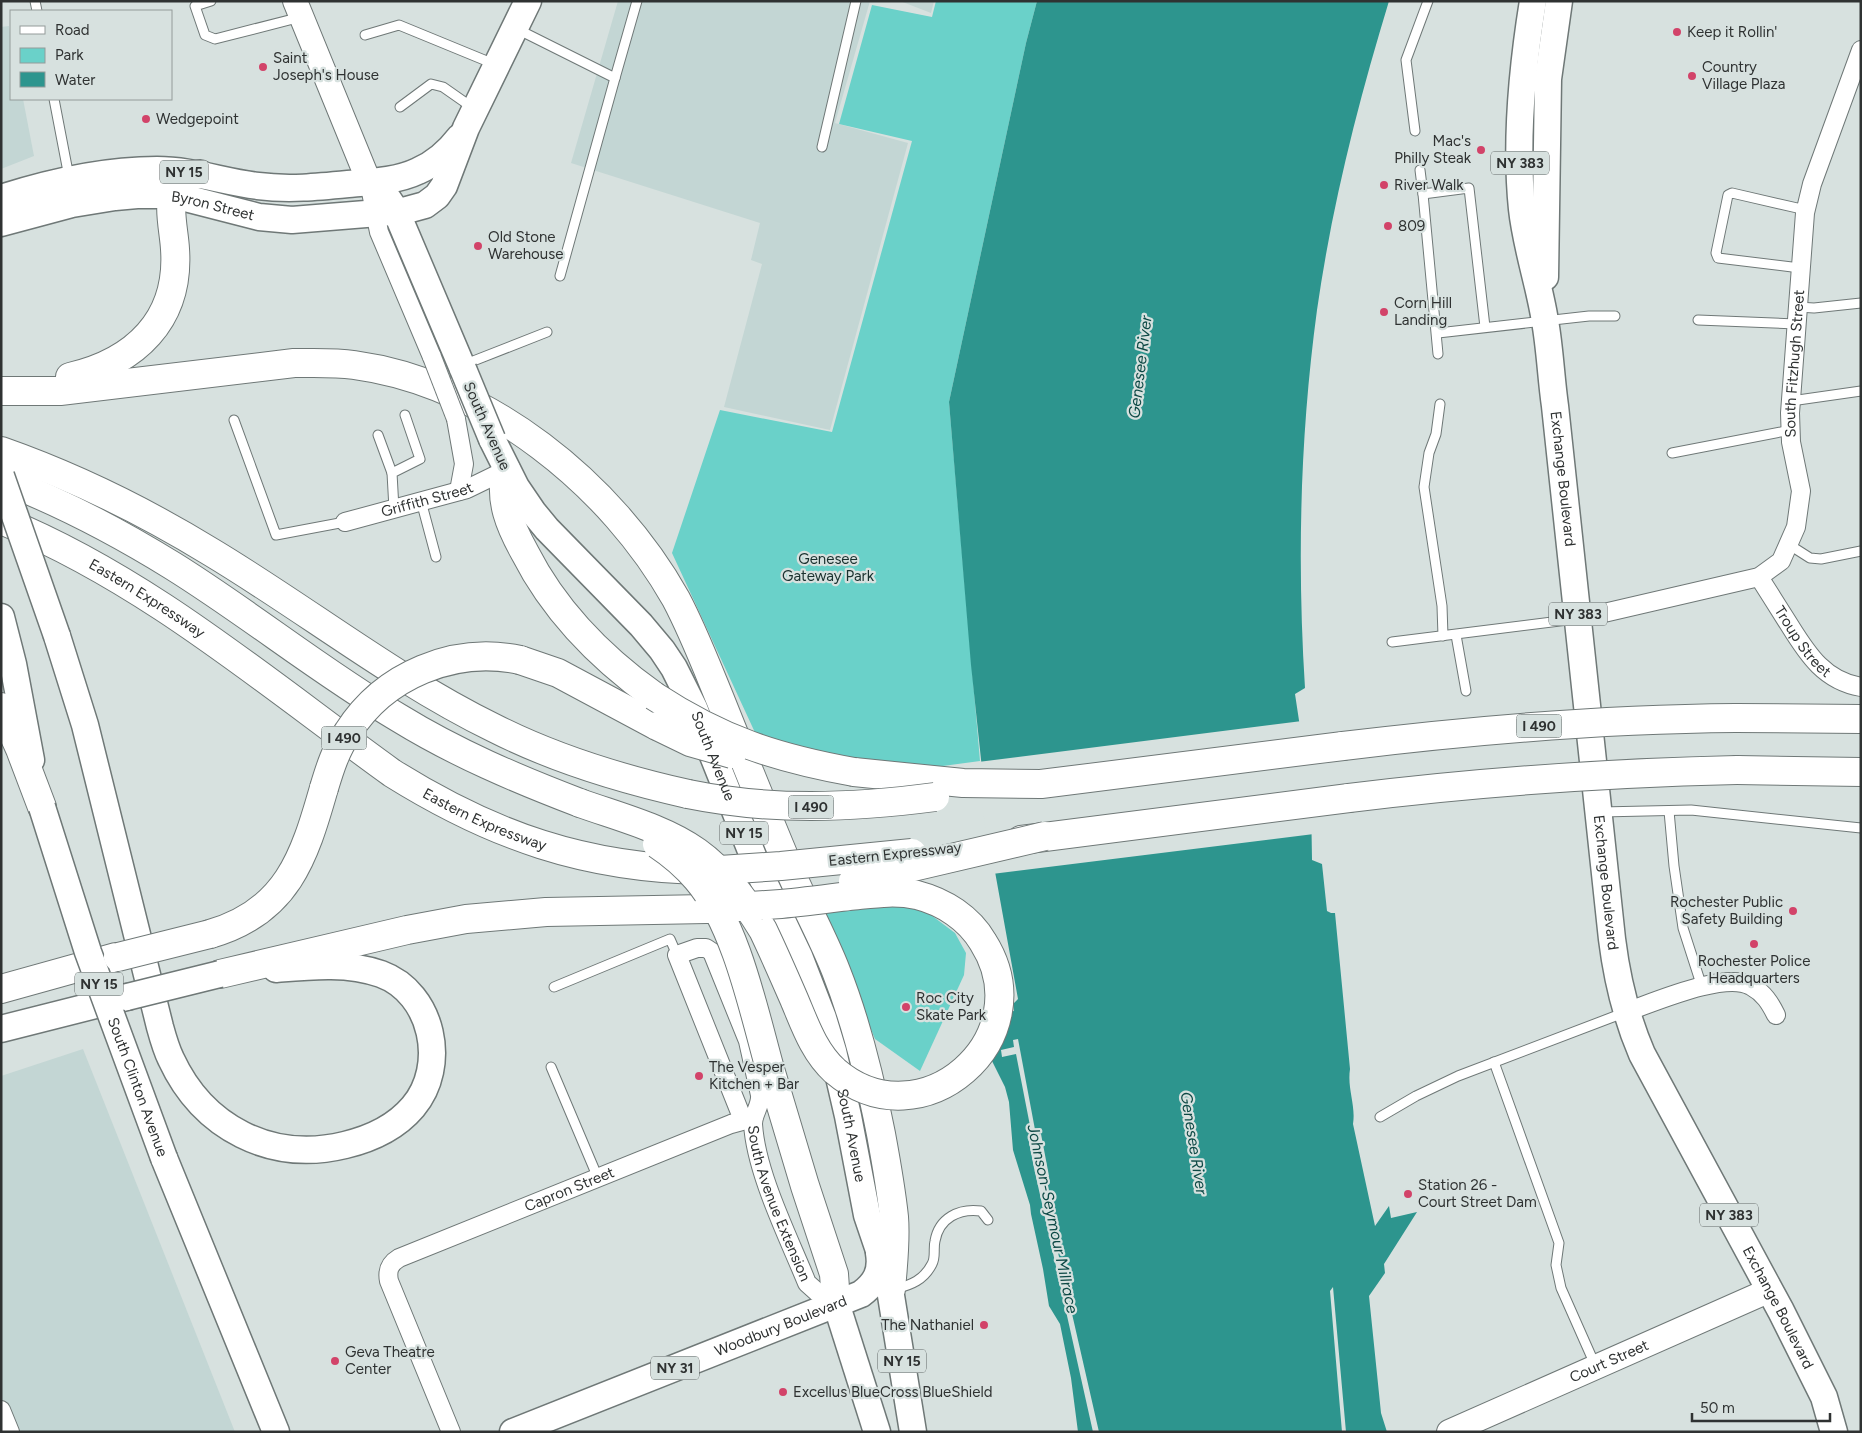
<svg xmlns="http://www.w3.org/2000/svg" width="1862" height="1433" font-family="Figtree,sans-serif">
  <rect width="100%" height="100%" fill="#d7e1df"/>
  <g fill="#c3d6d4">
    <path d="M 618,1 L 870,1 L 835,123 L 908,143 L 830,430 L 724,407 L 762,264 L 751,260 L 760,223 L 571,163 Z"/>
    <path d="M 900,1 L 934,1 L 931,13 Z"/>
    <path d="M 9,26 L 11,39 L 11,99 L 23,99 L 34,156 L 1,169 L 1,27 Z"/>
    <path d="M 83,1049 L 235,1432 L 1,1432 L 1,1076 Z"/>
  </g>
  <g fill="#6ad1c9">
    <path d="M 936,1 L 1037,1 L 1026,43 L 949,402 L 980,761 L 928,768 L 890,764 L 803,750 L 758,739 L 672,553 L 720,410 L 832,432 L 912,141 L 839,124 L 872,5 L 932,17 Z"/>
    <path d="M 892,901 L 927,912 L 955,933 L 966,953 L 964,975 L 920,1071 L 875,1039 L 822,911 Z"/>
  </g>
  <path fill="#2d958e" d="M 1037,1 L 1389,1 C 1358,103 1332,205 1317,310 C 1300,436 1297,562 1305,688 L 1295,694 L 1311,800 L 1312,860 L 1322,864 L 1327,911 L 1331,913 L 1335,913 L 1350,1069 C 1347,1089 1356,1105 1353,1124 L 1375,1226 L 1389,1206 L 1391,1218 L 1417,1212 L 1384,1264 L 1385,1273 L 1369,1296 L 1381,1413 L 1387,1432 L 1346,1432 L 1333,1287 L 1330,1291 L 1342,1432 L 1099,1432 L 1041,1178 L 1049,1176 L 1041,1134 L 1036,1135 L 1018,1039 L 1013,1040 L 1014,1047 L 1001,1050 L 1002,1057 L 1016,1054 L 1032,1136 L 1028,1137 L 1034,1168 L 1093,1432 L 1078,1432 L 1071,1378 L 1060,1324 L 1049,1306 L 1043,1269 L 1031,1214 L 1030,1205 L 1013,1150 L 1009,1102 L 1005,1087 L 991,1059 L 991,1015 L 1014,1011 L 1013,1004 L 1018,999 L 990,844 L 971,665 L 949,402 L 1026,43 Z"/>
  <path fill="#d7e1df" d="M 1302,721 L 1313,799 L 1314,834 L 992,874 L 987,845 L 978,762 Z"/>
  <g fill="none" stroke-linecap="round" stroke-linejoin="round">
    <g stroke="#6f7877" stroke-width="11">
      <g id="lane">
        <path d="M 35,1 L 37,11"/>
        <path d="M 211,1 L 195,6 L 205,35 L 215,39 L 301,17"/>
        <path d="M 517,29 L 615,78 L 560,276"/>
        <path d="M 365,35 L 399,25 L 494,64"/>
        <path d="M 615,78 L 637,1"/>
        <path d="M 54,99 L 69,177"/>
        <path d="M 400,107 L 431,84 L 443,87 L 473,108"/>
        <path d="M 1415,131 L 1406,60 L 1428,1"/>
        <path d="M 822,147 L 856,1"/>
        <path d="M 1420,170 L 1423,194"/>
        <path d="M 1800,268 L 1718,258 L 1716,253 L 1728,195 L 1732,193 L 1806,210"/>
        <path d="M 1798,307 L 1814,308 L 1861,303"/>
        <path d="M 1698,320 L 1796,324"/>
        <path d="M 1438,333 L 1589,316 L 1615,316"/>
        <path d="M 1438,354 L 1423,194 L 1469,188 L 1485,327"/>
        <path d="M 463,365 L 547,332"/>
        <path d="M 1791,401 L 1861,391"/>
        <path d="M 1440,404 L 1436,434 L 1429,453 L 1424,487 L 1442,606 L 1443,636"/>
        <path d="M 234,420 L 276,535 L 345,522"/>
        <path d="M 378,435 L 392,473"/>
        <path d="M 1672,453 L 1791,430"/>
        <path d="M 421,501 L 436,557"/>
        <path d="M 394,509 L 392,473 L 420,459 L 405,415"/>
        <path d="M 1788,544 L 1810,558 L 1821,559 L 1861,551"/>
        <path d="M 1456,635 L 1466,691"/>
        <path d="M 1392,642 L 1576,619"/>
        <path d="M 1669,811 L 1674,866 L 1683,928 L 1702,987"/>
        <path d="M 1601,812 L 1691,810 L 1861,828"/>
        <path d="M 554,987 L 670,939 L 677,955"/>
        <path d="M 1494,1062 L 1559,1243 L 1556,1265 L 1561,1288 L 1596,1367"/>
        <path d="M 551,1067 L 598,1178"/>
        <path d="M 1380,1117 L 1416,1096 L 1458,1076 L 1626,1012"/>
        <path d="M 895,1289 C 911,1285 924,1280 932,1264 C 936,1257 933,1249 935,1241 C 939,1218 959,1208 981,1211 L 988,1220"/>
      </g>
    </g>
    <g stroke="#6f7877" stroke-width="20">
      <g id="street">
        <path d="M 369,182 L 379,232 L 432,357"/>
        <path d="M 456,419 L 464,464 L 459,491"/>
        <path id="s1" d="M 345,522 L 467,489 L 506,470"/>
        <path id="s2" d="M 1759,577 C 1769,593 1780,610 1790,626 C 1808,655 1825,681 1861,687"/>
        <path id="s3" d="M 1578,619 L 1759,577 L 1781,561 L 1796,527 L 1801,491 L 1791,442 L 1790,413 L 1805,213 L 1812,184 L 1861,50"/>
        <path d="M 1626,1012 C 1655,1002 1725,971 1751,986 C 1764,993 1770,1003 1776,1015"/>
        <path id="s4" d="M 743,1120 L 677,955 L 697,948 L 706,948 L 712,952 L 748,1041 L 760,1095 C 761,1106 753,1113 753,1124 C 756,1173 788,1236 807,1283 L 817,1292 L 836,1303"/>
        <path d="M 1,1410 L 10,1432"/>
        <path id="s5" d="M 451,1432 L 389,1281 C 387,1271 389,1264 399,1258 L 731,1124 L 753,1118"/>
      </g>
    </g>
    <g stroke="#6f7877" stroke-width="26">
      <g id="secondary">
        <path d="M 295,1 L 369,182"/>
        <path id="s6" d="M 1449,1432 L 1770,1290"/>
      </g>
    </g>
    <g stroke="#6f7877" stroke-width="29">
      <g id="primary">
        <path id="s7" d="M 1533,1 C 1522,69 1515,141 1522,209 C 1526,247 1539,283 1545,321 C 1550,349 1551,378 1555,406 C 1575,584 1593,762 1612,939 C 1617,979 1626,1017 1642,1054 L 1781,1311 L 1824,1397 L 1834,1432"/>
        <path d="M 1,198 C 51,182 105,170 157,170 C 192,170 224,182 258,186 C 288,190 318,187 348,184 C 371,182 397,181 418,171 C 434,164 449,151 459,138"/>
        <path d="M 388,199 L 396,211 L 463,369"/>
        <path id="s8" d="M 1,223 L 72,204 L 115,197 L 137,195 L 161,195 L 185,198 L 259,217 L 292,220 L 403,211 L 425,205 L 437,196 L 444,186 L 466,128 L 528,1"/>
        <path d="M 1545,277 L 1548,79 L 1559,1"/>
        <path id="s9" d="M 492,439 L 516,487 L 533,512 L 547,529 L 641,625 L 662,650 L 674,668 L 694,708 L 761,876 L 799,956 L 823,1018 L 833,1051 L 848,1116 L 867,1215 L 888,1277 L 913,1432"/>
        <path d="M 1,617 L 13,664 L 31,760"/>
        <path d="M 57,636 L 85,725 L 160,1027 C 163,1038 166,1049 171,1059 C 203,1128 271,1163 345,1145 C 370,1139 396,1127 413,1107 C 448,1066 433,993 381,974 C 348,962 310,966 276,969"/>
        <path d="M 1,1029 L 127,997"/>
        <path d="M 164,1158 L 276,1432"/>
        <path d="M 836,1303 L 877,1432"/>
        <path id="s10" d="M 513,1432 L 861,1294 C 876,1283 882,1271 879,1253"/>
      </g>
    </g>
    <g stroke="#6f7877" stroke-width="30">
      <g id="highway">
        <path d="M 70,377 C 135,362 180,320 175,249 C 174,230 167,206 175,188 C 179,177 190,176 200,174"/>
        <path d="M 1,391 L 60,391 L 294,363 C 314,363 334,362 354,365 C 487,383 612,485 676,599 C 693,631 706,665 720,699 C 742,754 765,811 788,866 C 803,902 822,935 836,971 C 857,1024 870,1078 881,1134 C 886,1161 891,1189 894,1217 C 896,1241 893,1265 891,1289"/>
        <path d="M 1,451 C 75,477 144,511 211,552 C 306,609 394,679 494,728 C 555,759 621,779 688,794"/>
        <path d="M 506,470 C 499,501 510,526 525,553 C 555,612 601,658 654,696"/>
        <path d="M 1,479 C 61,502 118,532 173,566 C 250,614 321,672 399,718 C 456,753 517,779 580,803"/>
        <path id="s11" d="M 1,520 C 146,579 267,683 392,773 C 493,836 585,868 704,870"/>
        <path d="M 520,660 L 558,673 L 657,726"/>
        <path d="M 1,707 L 20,749 L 42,807"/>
        <path d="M 1736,718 L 1861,719"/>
        <path d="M 1737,770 L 1861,772"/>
        <path d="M 854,772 L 963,783 L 1041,784 L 1343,746"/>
        <path d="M 1021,840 L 1349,798"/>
        <path d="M 210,934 C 287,912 304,858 324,788"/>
        <path d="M 220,974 L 407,930 L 466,919 L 546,912 L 707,909"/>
        <path d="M 1,989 L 116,957"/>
        <path d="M 770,1069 L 805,1186 L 834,1274 L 836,1303"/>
      </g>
    </g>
    <use href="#lane" stroke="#fff" stroke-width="9"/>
    <use href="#street" stroke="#fff" stroke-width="18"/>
    <use href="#secondary" stroke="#fff" stroke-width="24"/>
    <use href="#primary" stroke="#fff" stroke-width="26"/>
    <use href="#highway" stroke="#fff" stroke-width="28"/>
    <g stroke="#6f7877" stroke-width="20" stroke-linecap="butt">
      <path id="street-bridge" d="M 432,357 L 456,419"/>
    </g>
    <g stroke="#6f7877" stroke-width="29" stroke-linecap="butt">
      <g id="primary-bridge">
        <path d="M 463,369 L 492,439"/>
        <path d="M 1,476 L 57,636"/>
        <path id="s12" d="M 42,807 L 88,952 L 164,1158"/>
        <path d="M 127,997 L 220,974"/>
      </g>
    </g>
    <g stroke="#6f7877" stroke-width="30" stroke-linecap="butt">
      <g id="highway-bridge">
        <path d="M 654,696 C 721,740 776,758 854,772"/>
        <path d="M 657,726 L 690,742 L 732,754"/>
        <path d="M 1343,746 C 1473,730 1604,719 1736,718"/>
        <path d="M 324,788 C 330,768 336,749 348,732 C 384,675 454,646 520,660"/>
        <path d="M 688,794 C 771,811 851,808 935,797"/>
        <path d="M 1349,798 C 1478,782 1607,773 1737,770"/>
        <path d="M 580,803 C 619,817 663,828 697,852 C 725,872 745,901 763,930 C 774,953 784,976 794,999 C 805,1025 814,1052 835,1071 C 921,1145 1044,1038 983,942 C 969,918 944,902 917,895 C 894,890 871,894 849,896 C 826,899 804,902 781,904 L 707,909"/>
        <path d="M 657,844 C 672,854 686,866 697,879 C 736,924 754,1012 770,1069"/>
        <path d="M 720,870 L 781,866 L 912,853"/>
        <path d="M 853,881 L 1045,836"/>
        <path d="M 118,957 L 210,934"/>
      </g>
    </g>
    <use href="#street-bridge" stroke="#fff" stroke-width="18"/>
    <use href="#primary-bridge" stroke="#fff" stroke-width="26"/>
    <use href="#highway-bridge" stroke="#fff" stroke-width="28"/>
  </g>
  <g fill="#d24369" stroke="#d7e1df" stroke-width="2">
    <circle cx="1677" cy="32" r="5"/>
    <circle cx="263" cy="67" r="5"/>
    <circle cx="1692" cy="76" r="5"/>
    <circle cx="146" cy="119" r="5"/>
    <circle cx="1481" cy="150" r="5"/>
    <circle cx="1384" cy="185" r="5"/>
    <circle cx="1388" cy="226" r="5"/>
    <circle cx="478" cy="246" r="5"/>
    <circle cx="1384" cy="312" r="5"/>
    <circle cx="1793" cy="911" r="5"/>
    <circle cx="1754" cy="944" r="5"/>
    <circle cx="906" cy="1007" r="5"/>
    <circle cx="699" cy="1076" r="5"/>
    <circle cx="1408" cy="1194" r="5"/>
    <circle cx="984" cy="1325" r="5"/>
    <circle cx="335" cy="1361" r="5"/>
    <circle cx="783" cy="1392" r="5"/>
  </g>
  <g text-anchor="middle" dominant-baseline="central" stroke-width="4.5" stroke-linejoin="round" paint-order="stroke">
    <g fill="#d7e1df" stroke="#616666" stroke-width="1">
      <rect x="1491" y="151.5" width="58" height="23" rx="4"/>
      <rect x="160" y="160.5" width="48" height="23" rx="4"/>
      <rect x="1549" y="602.5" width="58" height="23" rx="4"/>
      <rect x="1516.5" y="714.5" width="45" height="23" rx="4"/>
      <rect x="321.5" y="726.5" width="45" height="23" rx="4"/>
      <rect x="788.5" y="795.5" width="45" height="23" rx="4"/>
      <rect x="720" y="821.5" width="48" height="23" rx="4"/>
      <rect x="75" y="972.5" width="48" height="23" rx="4"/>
      <rect x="1700" y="1203.5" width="58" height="23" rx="4"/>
      <rect x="878" y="1349.5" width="48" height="23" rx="4"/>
      <rect x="651" y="1356.5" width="48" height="23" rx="4"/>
    </g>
    <g font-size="14" font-weight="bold" fill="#2f3232">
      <text x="1520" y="163">NY 383</text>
      <text x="184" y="172">NY 15</text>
      <text x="1578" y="614">NY 383</text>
      <text x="1539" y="726">I 490</text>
      <text x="344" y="738">I 490</text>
      <text x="811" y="807">I 490</text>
      <text x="744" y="833">NY 15</text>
      <text x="99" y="984">NY 15</text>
      <text x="1729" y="1215">NY 383</text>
      <text x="902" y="1361">NY 15</text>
      <text x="675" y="1368">NY 31</text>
    </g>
    <g font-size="15" fill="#2f3232" stroke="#d7e1df" text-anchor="start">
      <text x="1687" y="32">Keep it Rollin'</text>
      <text x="273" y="58">Saint<tspan x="273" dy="17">Joseph's House</tspan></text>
      <text x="1702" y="67">Country<tspan x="1702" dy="17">Village Plaza</tspan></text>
      <text x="156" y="119">Wedgepoint</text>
      <text x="1471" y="141" text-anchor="end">Mac's<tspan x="1471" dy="17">Philly Steak</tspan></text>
      <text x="1394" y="185">River Walk</text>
      <text x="1398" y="226">809</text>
      <text x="488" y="237">Old Stone<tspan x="488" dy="17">Warehouse</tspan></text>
      <text x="1394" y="303">Corn Hill<tspan x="1394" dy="17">Landing</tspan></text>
      <text x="1783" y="902" text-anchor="end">Rochester Public<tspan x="1783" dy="17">Safety Building</tspan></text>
      <text x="1754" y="961" text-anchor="middle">Rochester Police<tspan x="1754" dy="17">Headquarters</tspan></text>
      <text x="916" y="998">Roc City<tspan x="916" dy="17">Skate Park</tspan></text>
      <text x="709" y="1067">The Vesper<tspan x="709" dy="17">Kitchen + Bar</tspan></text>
      <text x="1418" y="1185">Station 26 -<tspan x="1418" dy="17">Court Street Dam</tspan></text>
      <text x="974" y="1325" text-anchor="end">The Nathaniel</text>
      <text x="345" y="1352">Geva Theatre<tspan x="345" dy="17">Center</tspan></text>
      <text x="793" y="1392">Excellus BlueCross BlueShield</text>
    </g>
    <g font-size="15" fill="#2f3232" stroke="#d7e1df">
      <text stroke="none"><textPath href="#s8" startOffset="216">Byron Street</textPath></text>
      <text stroke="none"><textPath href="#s3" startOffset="415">South Fitzhugh Street</textPath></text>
      <text transform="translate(487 426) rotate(66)">South Avenue</text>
      <text stroke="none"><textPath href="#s7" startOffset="482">Exchange Boulevard</textPath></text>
      <text stroke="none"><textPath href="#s1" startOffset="85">Griffith Street</textPath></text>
      <text stroke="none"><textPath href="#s11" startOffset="166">Eastern Expressway</textPath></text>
      <text stroke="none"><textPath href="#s2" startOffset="78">Troup Street</textPath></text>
      <text stroke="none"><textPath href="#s9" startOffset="391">South Avenue</textPath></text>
      <text stroke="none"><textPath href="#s11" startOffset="571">Eastern Expressway</textPath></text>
      <text transform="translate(895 854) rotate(-6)">Eastern Expressway</text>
      <text stroke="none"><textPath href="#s7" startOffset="888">Exchange Boulevard</textPath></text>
      <text stroke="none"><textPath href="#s12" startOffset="296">South Clinton Avenue</textPath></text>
      <text stroke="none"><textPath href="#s9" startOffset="796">South Avenue</textPath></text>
      <text stroke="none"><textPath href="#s5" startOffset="374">Capron Street</textPath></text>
      <text stroke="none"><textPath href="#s4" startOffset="480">South Avenue Extension</textPath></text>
      <text stroke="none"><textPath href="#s7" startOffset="1352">Exchange Boulevard</textPath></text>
      <text stroke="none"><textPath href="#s10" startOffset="288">Woodbury Boulevard</textPath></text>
      <text stroke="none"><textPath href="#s6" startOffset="175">Court Street</textPath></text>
    </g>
    <g font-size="15" fill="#19302e" stroke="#d7e1df">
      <text x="828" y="559">Genesee<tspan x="828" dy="17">Gateway Park</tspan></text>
    </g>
    <g font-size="16" font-style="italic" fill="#0d4945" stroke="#d7e1df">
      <text transform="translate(1140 367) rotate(-83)">Genesee River</text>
      <text transform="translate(1194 1143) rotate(81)">Genesee River</text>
      <text transform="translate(1053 1219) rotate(78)">Johnson-Seymour Millrace</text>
    </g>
  </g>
  <rect width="1862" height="1433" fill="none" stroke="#2f3232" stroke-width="5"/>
  <rect x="10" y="10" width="162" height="90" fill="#d7e1df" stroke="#949b9a"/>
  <rect x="20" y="26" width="25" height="8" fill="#ffffff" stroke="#949b9a"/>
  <text x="55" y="35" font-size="15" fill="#2f3232">Road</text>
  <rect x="20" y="48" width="25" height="15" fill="#6ad1c9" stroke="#949b9a"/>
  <text x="55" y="60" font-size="15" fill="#2f3232">Park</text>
  <rect x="20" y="72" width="25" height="15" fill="#2d958e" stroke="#949b9a"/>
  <text x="55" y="85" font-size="15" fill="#2f3232">Water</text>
  <path d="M1692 1413v8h138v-8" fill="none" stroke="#2f3232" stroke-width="2.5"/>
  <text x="1700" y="1413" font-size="15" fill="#2f3232" stroke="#d7e1df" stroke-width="4" paint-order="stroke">50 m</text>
</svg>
